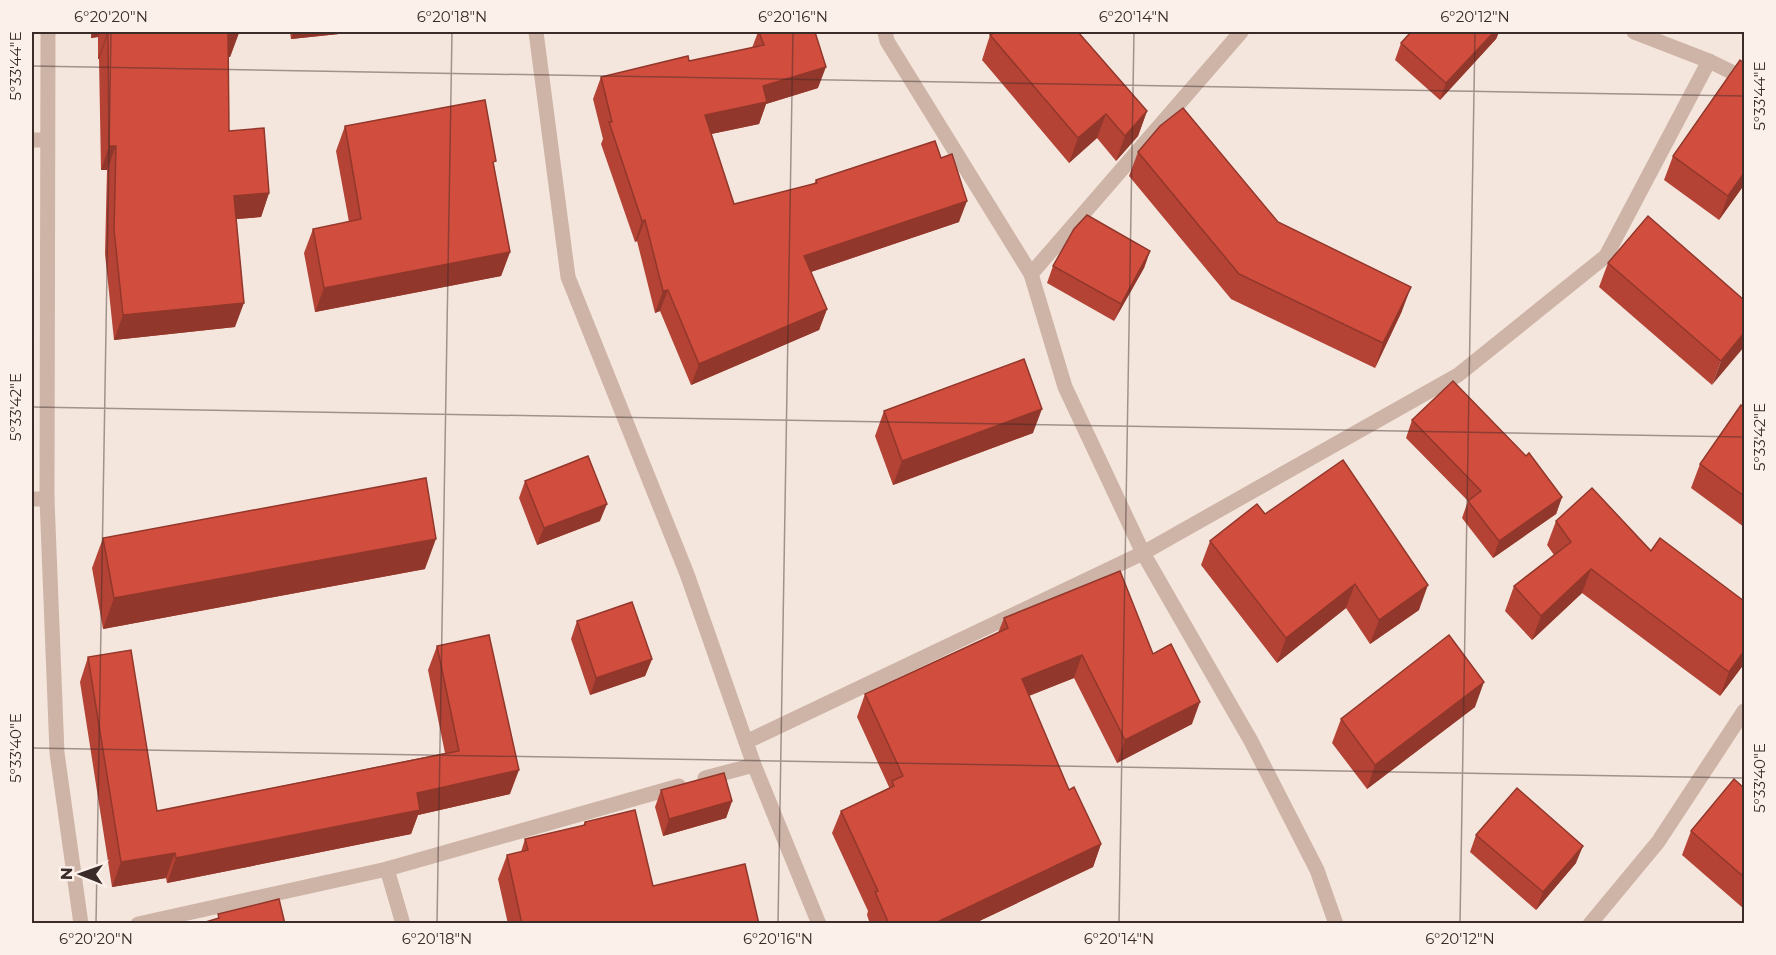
<svg xmlns="http://www.w3.org/2000/svg" width="1776" height="955" font-family="Montserrat,sans-serif">
  <rect width="100%" height="100%" fill="#f5e6dd"/>
  <g fill="none" stroke-linecap="round" stroke-linejoin="round">
    <g stroke="#ceb4a7" stroke-width="15">
      <path d="M 48,32 L 47,499 L 57,753 L 81,924"/>
      <path d="M 536,32 L 568,277 L 687,574 L 754,765 L 819,924"/>
      <path d="M 885,32 L 887,41 L 1031,274 L 1065,387 L 1143,553 L 1251,741 L 1317,870 L 1336,924"/>
      <path d="M 1634,32 L 1709,61 L 1744,78"/>
      <path d="M 32,140 L 47,140"/>
      <path d="M 1031,274 L 1241,32"/>
      <path d="M 32,499 L 47,499"/>
      <path d="M 746,742 L 1143,553 L 1458,375 L 1606,256 L 1709,61"/>
      <path d="M 705,778 L 754,765"/>
      <path d="M 387,869 L 403,924"/>
      <path d="M 138,924 L 387,869 L 679,786"/>
      <path d="M 1590,924 L 1658,842 L 1744,711"/>
    </g>
  </g>
  <g fill="#b44335">
    <path d="M 91,32 L 239,32 L 230,57 L 228,57 L 229,131 L 269,193 L 261,217 L 236,219 L 235,327 L 114,340 L 105,254 L 107,170 L 101,170 L 99,59 L 98,59 L 98,37 L 91,38 Z"/>
    <path d="M 290,32 L 358,32 L 291,39 Z"/>
    <path d="M 758,32 L 815,32 L 818,88 L 766,104 L 759,124 L 711,134 L 734,204 L 814,184 L 816,180 L 959,222 L 811,272 L 827,309 L 819,330 L 691,385 L 660,311 L 655,313 L 637,241 L 635,242 L 601,144 L 603,139 L 593,99 L 601,77 L 689,61 L 752,48 Z"/>
    <path d="M 1411,32 L 1499,32 L 1496,39 L 1440,100 L 1395,60 L 1401,43 Z"/>
    <path d="M 990,35 L 1147,111 L 1138,136 L 1116,161 L 1097,138 L 1069,163 L 982,60 Z"/>
    <path d="M 345,126 L 494,166 L 510,252 L 501,276 L 315,312 L 304,253 L 313,229 L 349,222 L 336,151 Z"/>
    <path d="M 1138,152 L 1278,222 L 1402,311 L 1375,368 L 1231,299 L 1129,176 Z"/>
    <path d="M 1673,156 L 1744,185 L 1719,220 L 1664,180 Z"/>
    <path d="M 1150,251 L 1144,268 L 1114,321 L 1047,283 L 1053,266 Z"/>
    <path d="M 1608,263 L 1744,300 L 1712,385 L 1599,287 Z"/>
    <path d="M 1744,408 L 1744,527 L 1691,488 L 1700,464 Z"/>
    <path d="M 884,411 L 1033,433 L 893,485 L 875,436 Z"/>
    <path d="M 1412,420 L 1562,497 L 1556,514 L 1493,558 L 1462,518 L 1468,501 L 1406,438 Z"/>
    <path d="M 525,481 L 600,521 L 537,545 L 519,498 Z"/>
    <path d="M 1265,514 L 1419,610 L 1370,644 L 1346,608 L 1277,663 L 1201,565 L 1210,541 Z"/>
    <path d="M 1556,521 L 1651,551 L 1744,601 L 1744,664 L 1720,696 L 1582,593 L 1532,640 L 1505,611 L 1514,586 L 1554,555 L 1547,545 Z"/>
    <path d="M 103,538 L 425,569 L 103,629 L 92,568 Z"/>
    <path d="M 1004,618 L 1153,654 L 1192,724 L 1117,763 L 1074,678 L 1029,696 L 1069,790 L 1101,844 L 1093,867 L 973,924 L 870,924 L 867,915 L 868,911 L 832,833 L 841,811 L 889,788 L 889,787 L 857,717 L 865,694 L 998,633 Z"/>
    <path d="M 577,621 L 652,659 L 645,676 L 590,695 L 571,639 Z"/>
    <path d="M 437,646 L 510,794 L 418,815 L 411,834 L 167,883 L 166,878 L 112,887 L 80,682 L 88,657 L 157,811 L 445,753 L 428,670 Z"/>
    <path d="M 1475,707 L 1367,789 L 1332,743 L 1341,719 Z"/>
    <path d="M 1744,788 L 1744,909 L 1682,855 L 1691,831 Z"/>
    <path d="M 661,790 L 732,801 L 726,818 L 663,836 L 655,807 Z"/>
    <path d="M 585,822 L 653,886 L 759,924 L 508,924 L 498,879 L 507,855 L 521,852 L 525,839 L 583,826 Z"/>
    <path d="M 1476,835 L 1576,863 L 1536,910 L 1470,852 Z"/>
  </g>
  <g fill="#92372b">
    <path d="M 93,32 L 100,32 L 98,37 L 91,38 Z"/>
    <path d="M 294,32 L 358,32 L 291,39 Z"/>
    <path d="M 1494,32 L 1499,32 L 1496,39 L 1440,100 L 1446,83 Z"/>
    <path d="M 228,33 L 239,33 L 230,57 L 219,57 Z"/>
    <path d="M 107,34 L 108,34 L 99,59 L 98,59 Z"/>
    <path d="M 826,67 L 818,88 L 766,104 L 759,124 L 697,137 L 705,115 L 763,86 Z"/>
    <path d="M 1147,111 L 1138,136 L 1116,161 L 1125,136 Z"/>
    <path d="M 1106,114 L 1097,138 L 1069,163 L 1078,138 Z"/>
    <path d="M 109,146 L 116,146 L 107,170 L 101,170 Z"/>
    <path d="M 1744,173 L 1744,185 L 1719,220 L 1728,196 Z"/>
    <path d="M 269,193 L 261,217 L 225,220 L 234,196 Z"/>
    <path d="M 967,201 L 959,222 L 796,277 L 804,256 Z"/>
    <path d="M 645,220 L 637,241 L 635,242 L 642,221 Z"/>
    <path d="M 1150,251 L 1144,268 L 1114,321 L 1121,304 Z"/>
    <path d="M 510,252 L 501,276 L 315,312 L 324,288 Z"/>
    <path d="M 1411,287 L 1402,311 L 1375,368 L 1383,343 Z"/>
    <path d="M 668,290 L 660,311 L 655,313 L 663,291 Z"/>
    <path d="M 244,303 L 235,327 L 114,340 L 123,315 Z"/>
    <path d="M 827,309 L 819,330 L 691,385 L 699,364 Z"/>
    <path d="M 1744,333 L 1744,347 L 1712,385 L 1721,361 Z"/>
    <path d="M 1042,409 L 1033,433 L 893,485 L 902,461 Z"/>
    <path d="M 1562,497 L 1556,514 L 1493,558 L 1499,541 Z"/>
    <path d="M 607,504 L 600,521 L 537,545 L 544,528 Z"/>
    <path d="M 436,539 L 425,569 L 103,629 L 114,598 Z"/>
    <path d="M 1591,569 L 1582,593 L 1532,640 L 1541,616 Z"/>
    <path d="M 1355,584 L 1346,608 L 1277,663 L 1286,638 Z"/>
    <path d="M 1428,585 L 1419,610 L 1370,644 L 1379,620 Z"/>
    <path d="M 1744,651 L 1744,664 L 1720,696 L 1729,672 Z"/>
    <path d="M 1082,655 L 1074,678 L 1013,702 L 1022,679 Z"/>
    <path d="M 652,659 L 645,676 L 590,695 L 596,678 Z"/>
    <path d="M 1484,682 L 1475,707 L 1367,789 L 1375,765 Z"/>
    <path d="M 1200,702 L 1192,724 L 1117,763 L 1125,740 Z"/>
    <path d="M 519,770 L 510,794 L 418,815 L 411,834 L 167,883 L 176,858 L 417,793 Z"/>
    <path d="M 732,801 L 726,818 L 663,836 L 669,819 Z"/>
    <path d="M 1101,844 L 1093,867 L 973,924 L 933,924 Z"/>
    <path d="M 1583,846 L 1576,863 L 1536,910 L 1543,892 Z"/>
    <path d="M 175,853 L 166,878 L 112,887 L 121,862 Z"/>
  </g>
  <g fill="#d14e3e" stroke="#92372b" stroke-width="1.5">
    <path d="M 107,32 L 239,32 L 239,33 L 228,33 L 229,131 L 264,128 L 269,193 L 234,196 L 244,303 L 123,315 L 114,230 L 116,146 L 109,146 L 108,34 L 107,34 Z"/>
    <path d="M 759,32 L 815,32 L 826,67 L 763,86 L 767,102 L 705,115 L 734,204 L 817,183 L 816,180 L 935,141 L 941,158 L 952,154 L 967,201 L 804,256 L 827,309 L 699,364 L 668,290 L 663,291 L 645,220 L 642,221 L 609,122 L 612,122 L 601,77 L 688,56 L 689,61 L 764,45 Z"/>
    <path d="M 995,32 L 1078,32 L 1147,111 L 1125,136 L 1106,114 L 1078,138 L 990,35 Z"/>
    <path d="M 1411,32 L 1494,32 L 1446,83 L 1401,43 Z"/>
    <path d="M 1740,60 L 1744,63 L 1744,173 L 1728,196 L 1673,156 Z"/>
    <path d="M 485,100 L 496,161 L 493,162 L 510,252 L 324,288 L 313,229 L 361,219 L 345,126 Z"/>
    <path d="M 1183,108 L 1278,222 L 1411,287 L 1383,343 L 1239,274 L 1138,152 L 1160,126 Z"/>
    <path d="M 1087,215 L 1150,251 L 1121,304 L 1053,266 L 1074,229 Z"/>
    <path d="M 1648,216 L 1744,300 L 1744,333 L 1721,361 L 1608,263 Z"/>
    <path d="M 1024,359 L 1042,409 L 902,461 L 884,411 Z"/>
    <path d="M 1453,381 L 1526,456 L 1529,453 L 1562,497 L 1499,541 L 1468,501 L 1481,491 L 1412,420 Z"/>
    <path d="M 1741,405 L 1744,408 L 1744,496 L 1700,464 Z"/>
    <path d="M 588,456 L 607,504 L 544,528 L 525,481 Z"/>
    <path d="M 1343,460 L 1428,585 L 1379,620 L 1355,584 L 1286,638 L 1210,541 L 1257,504 L 1265,514 Z"/>
    <path d="M 426,478 L 436,539 L 114,598 L 103,538 Z"/>
    <path d="M 1592,488 L 1651,551 L 1660,538 L 1744,601 L 1744,651 L 1729,672 L 1591,569 L 1541,616 L 1514,586 L 1571,542 L 1556,521 Z"/>
    <path d="M 1120,571 L 1153,654 L 1171,644 L 1200,702 L 1125,740 L 1082,655 L 1022,679 L 1069,790 L 1074,787 L 1101,844 L 933,924 L 889,924 L 875,892 L 878,891 L 841,811 L 894,786 L 892,781 L 903,776 L 865,694 L 1008,628 L 1004,618 Z"/>
    <path d="M 632,602 L 652,659 L 596,678 L 577,621 Z"/>
    <path d="M 489,635 L 519,770 L 417,793 L 420,810 L 176,858 L 175,853 L 121,862 L 88,657 L 131,650 L 157,811 L 459,751 L 437,646 Z"/>
    <path d="M 1449,635 L 1484,682 L 1375,765 L 1341,719 Z"/>
    <path d="M 724,773 L 732,801 L 669,819 L 661,790 Z"/>
    <path d="M 1734,779 L 1744,788 L 1744,877 L 1691,831 Z"/>
    <path d="M 1517,788 L 1583,846 L 1543,892 L 1476,835 Z"/>
    <path d="M 635,810 L 653,886 L 745,864 L 759,924 L 522,924 L 507,855 L 528,850 L 525,839 L 585,825 L 585,822 Z"/>
    <path d="M 279,899 L 285,924 L 199,924 L 219,918 L 218,914 Z"/>
  </g>
  <path fill="none" stroke="#3a2b28" stroke-width="1.5" stroke-opacity="0.45" d="M 32,66 L 1744,96M 32,407 L 1744,437M 32,748 L 1744,778M 96,924 L 111,32M 437,924 L 452,32M 778,924 L 793,32M 1119,924 L 1134,32M 1460,924 L 1475,32"/>
  <rect width="1776" height="955" fill="none" stroke="#fbf1ea" stroke-width="66"/>
  <g transform="translate(81 874) rotate(271)" stroke="#fbf1ea" stroke-width="4.5" paint-order="stroke">
  <path d="M0-4.5L10 22L0 15L-10 22Z" fill="#3a2b28"/>
  <text y="-9" font-size="16" font-weight="bold" text-anchor="middle" fill="#3a2b28">N</text>
  </g>
  <rect x="33" y="33" width="1710" height="889" fill="none" stroke="#3a2b28" stroke-width="2"/>
  <g font-size="15" text-anchor="middle" fill="#3a2b28">
    <text x="111" y="22">6°20'20"N</text>
    <text x="452" y="22">6°20'18"N</text>
    <text x="793" y="22">6°20'16"N</text>
    <text x="1134" y="22">6°20'14"N</text>
    <text x="1475" y="22">6°20'12"N</text>
    <text transform="translate(16 66) rotate(-90)" y="5">5°33'44"E</text>
    <text transform="translate(1760 96) rotate(-90)" y="5">5°33'44"E</text>
    <text transform="translate(16 407) rotate(-90)" y="5">5°33'42"E</text>
    <text transform="translate(1760 437) rotate(-90)" y="5">5°33'42"E</text>
    <text transform="translate(16 748) rotate(-90)" y="5">5°33'40"E</text>
    <text transform="translate(1760 778) rotate(-90)" y="5">5°33'40"E</text>
    <text x="96" y="944">6°20'20"N</text>
    <text x="437" y="944">6°20'18"N</text>
    <text x="778" y="944">6°20'16"N</text>
    <text x="1119" y="944">6°20'14"N</text>
    <text x="1460" y="944">6°20'12"N</text>
  </g>
</svg>
